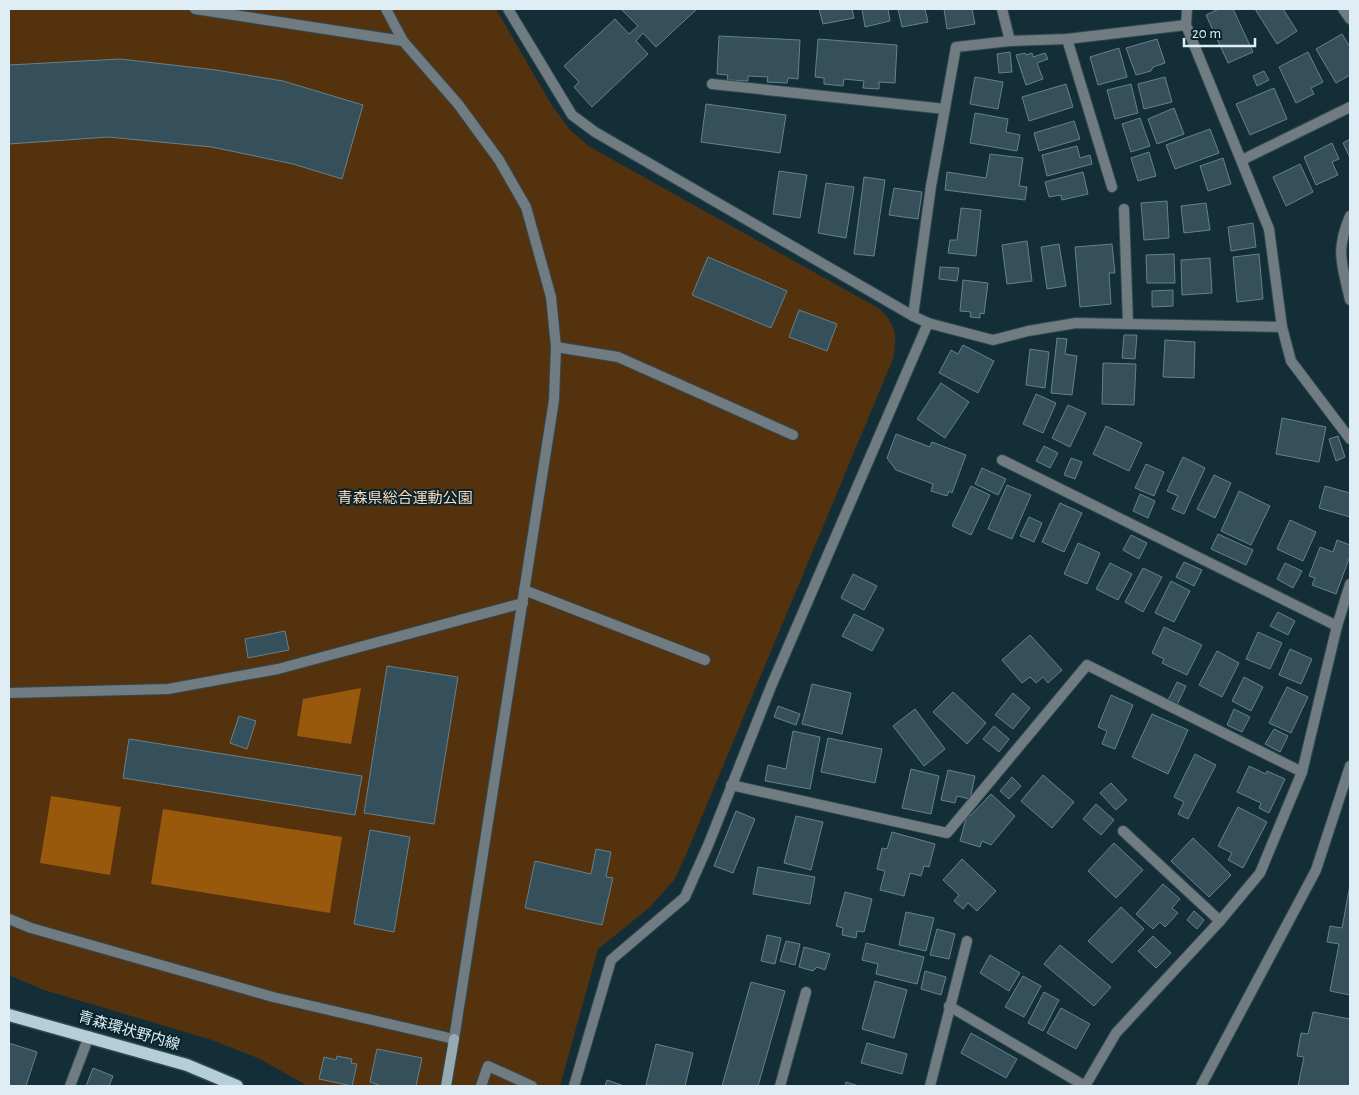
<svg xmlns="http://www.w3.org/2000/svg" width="1359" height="1095" font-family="'Alegreya Sans','Noto Sans JP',sans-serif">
  <rect width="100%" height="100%" fill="#142e38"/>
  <path fill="#54320e" d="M 9,9 L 496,9 L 551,104 L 570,130 L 590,147 L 880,309 C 897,327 897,335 893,359 L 685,857 L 674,880 L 649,908 L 598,949 L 560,1086 L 308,1086 L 258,1058 L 212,1040 L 44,990 L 9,975 Z"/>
  <g fill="#99590d">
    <path d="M 361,688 L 351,744 L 297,736 L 303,699 Z"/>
    <path d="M 51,796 L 121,807 L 110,875 L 40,863 Z"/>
    <path d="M 163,809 L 342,837 L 330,913 L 151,884 Z"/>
  </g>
  <g fill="#35505a" stroke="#65818c">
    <path d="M 621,9 L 697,9 L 656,47 L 643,33 L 636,41 L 648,54 L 592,107 L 574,87 L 579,82 L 564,66 L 615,19 L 629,34 L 638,26 Z"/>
    <path d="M 819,9 L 852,9 L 854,18 L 823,24 Z"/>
    <path d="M 862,9 L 888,9 L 890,21 L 865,27 Z"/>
    <path d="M 898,9 L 925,9 L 928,22 L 902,27 Z"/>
    <path d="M 944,9 L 972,9 L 975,24 L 947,29 Z"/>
    <path d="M 1219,9 L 1233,9 L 1253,52 L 1228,63 L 1206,15 Z"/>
    <path d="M 1255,9 L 1283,9 L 1297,31 L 1277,44 Z"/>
    <path d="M 1342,34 L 1350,47 L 1350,75 L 1336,83 L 1316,49 Z"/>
    <path d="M 719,36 L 800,40 L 798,79 L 788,78 L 787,83 L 767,82 L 768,77 L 748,76 L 748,81 L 727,80 L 728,75 L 717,74 Z"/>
    <path d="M 818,39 L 897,45 L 895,83 L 879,82 L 879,89 L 863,88 L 864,81 L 844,79 L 843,86 L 824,84 L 824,78 L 815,77 Z"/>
    <path d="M 1157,39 L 1165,63 L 1153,67 L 1151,71 L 1136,75 L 1126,48 Z"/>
    <path d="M 1119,48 L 1127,77 L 1098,85 L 1090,57 Z"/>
    <path d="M 1010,52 L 1012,72 L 999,73 L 997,54 Z"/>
    <path d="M 1308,52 L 1323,82 L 1311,88 L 1314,94 L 1296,103 L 1279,67 Z"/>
    <path d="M 1025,53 L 1026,55 L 1032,53 L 1033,57 L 1045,53 L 1048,59 L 1037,63 L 1043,79 L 1026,85 L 1016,55 Z"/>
    <path d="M 120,59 L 216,70 L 283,81 L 363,105 L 342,179 L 293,164 L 212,147 L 108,137 L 9,144 L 9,65 Z"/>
    <path d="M 1264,71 L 1269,80 L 1257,86 L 1253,76 Z"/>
    <path d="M 975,77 L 1003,82 L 998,109 L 970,104 Z"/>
    <path d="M 1165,77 L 1172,102 L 1144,109 L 1138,84 Z"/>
    <path d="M 1066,84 L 1073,107 L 1029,121 L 1022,97 Z"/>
    <path d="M 1131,84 L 1138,113 L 1115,119 L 1107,90 Z"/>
    <path d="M 1274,88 L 1287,119 L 1250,135 L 1236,104 Z"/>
    <path d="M 706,104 L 786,115 L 780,153 L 701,142 Z"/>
    <path d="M 1174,108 L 1184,134 L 1157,144 L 1148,119 Z"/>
    <path d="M 975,113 L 1008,119 L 1006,132 L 1020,135 L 1017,151 L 970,143 Z"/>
    <path d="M 1140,118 L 1150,146 L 1131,152 L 1122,124 Z"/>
    <path d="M 1074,121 L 1080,139 L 1039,151 L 1034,133 Z"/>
    <path d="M 1210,129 L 1219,153 L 1175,169 L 1166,145 Z"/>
    <path d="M 1350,139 L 1350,158 L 1343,143 Z"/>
    <path d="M 1332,143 L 1339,159 L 1332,162 L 1338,175 L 1316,185 L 1304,157 Z"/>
    <path d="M 1077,146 L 1080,158 L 1090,155 L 1092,164 L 1047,176 L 1042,155 Z"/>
    <path d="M 1149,152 L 1156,176 L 1138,181 L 1131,158 Z"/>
    <path d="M 990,154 L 1023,158 L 1019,186 L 1027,187 L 1025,200 L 945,190 L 947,172 L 986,178 Z"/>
    <path d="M 1223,158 L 1231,184 L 1208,191 L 1200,166 Z"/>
    <path d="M 1300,164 L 1313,192 L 1286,206 L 1273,177 Z"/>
    <path d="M 779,171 L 807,175 L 800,218 L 773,214 Z"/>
    <path d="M 1083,172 L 1088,194 L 1062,200 L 1061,195 L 1049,197 L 1045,182 Z"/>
    <path d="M 864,177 L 885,180 L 874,256 L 854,254 Z"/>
    <path d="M 826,183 L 854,187 L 846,238 L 818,233 Z"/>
    <path d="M 894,188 L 922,192 L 918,219 L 889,215 Z"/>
    <path d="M 1167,201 L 1169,238 L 1144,240 L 1141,203 Z"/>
    <path d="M 1206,203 L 1210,230 L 1184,233 L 1181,206 Z"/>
    <path d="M 961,208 L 981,210 L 976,256 L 948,253 L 950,240 L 957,240 Z"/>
    <path d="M 1253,223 L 1256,247 L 1231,251 L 1228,227 Z"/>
    <path d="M 1027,241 L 1032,281 L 1007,284 L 1002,245 Z"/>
    <path d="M 1059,244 L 1066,286 L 1047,289 L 1041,247 Z"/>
    <path d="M 1112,244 L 1115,273 L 1109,273 L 1111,304 L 1080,307 L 1075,247 Z"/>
    <path d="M 1174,254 L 1175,283 L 1147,283 L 1146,255 Z"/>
    <path d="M 1259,254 L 1263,299 L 1237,302 L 1233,257 Z"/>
    <path d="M 708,257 L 787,291 L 771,328 L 692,295 Z"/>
    <path d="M 1210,258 L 1212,293 L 1182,295 L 1181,260 Z"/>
    <path d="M 940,267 L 959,268 L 957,281 L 939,279 Z"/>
    <path d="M 963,280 L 988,283 L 984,314 L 980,313 L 980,318 L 970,317 L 971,312 L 960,311 Z"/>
    <path d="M 1173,290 L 1173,306 L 1152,307 L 1152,291 Z"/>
    <path d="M 799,310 L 837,324 L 827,351 L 789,337 Z"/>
    <path d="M 1124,335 L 1137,335 L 1135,359 L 1122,358 Z"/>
    <path d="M 1057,338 L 1067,339 L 1065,354 L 1077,356 L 1072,395 L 1051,393 Z"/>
    <path d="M 1165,340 L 1195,342 L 1194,378 L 1163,377 Z"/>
    <path d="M 963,345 L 994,361 L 978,393 L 939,373 L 951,350 L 958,354 Z"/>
    <path d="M 1030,349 L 1049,352 L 1045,388 L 1026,385 Z"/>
    <path d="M 1103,363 L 1136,364 L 1134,405 L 1102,404 Z"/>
    <path d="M 941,383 L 969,402 L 945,438 L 917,419 Z"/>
    <path d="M 1036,394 L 1056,403 L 1043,433 L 1023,424 Z"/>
    <path d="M 1068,405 L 1086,413 L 1070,447 L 1052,438 Z"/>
    <path d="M 1282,418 L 1326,427 L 1319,462 L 1276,454 Z"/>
    <path d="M 1106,426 L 1142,443 L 1129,471 L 1093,454 Z"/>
    <path d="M 896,434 L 930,447 L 932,442 L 966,455 L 952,493 L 949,491 L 947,496 L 931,491 L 933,484 L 896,470 L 887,458 Z"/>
    <path d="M 1338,436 L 1345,457 L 1336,461 L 1329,439 Z"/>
    <path d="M 1044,446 L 1058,453 L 1050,468 L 1036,461 Z"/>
    <path d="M 1183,457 L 1205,468 L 1184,514 L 1172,509 L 1178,496 L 1167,491 Z"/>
    <path d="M 1071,458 L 1082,462 L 1075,479 L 1064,475 Z"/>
    <path d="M 1146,464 L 1164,472 L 1154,496 L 1135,488 Z"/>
    <path d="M 982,468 L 1006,479 L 998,495 L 975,484 Z"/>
    <path d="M 1214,475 L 1231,483 L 1215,518 L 1197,509 Z"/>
    <path d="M 1007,485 L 1031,495 L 1012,539 L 988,529 Z"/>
    <path d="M 971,486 L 990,495 L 971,535 L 952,526 Z"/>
    <path d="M 1325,486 L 1350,493 L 1350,517 L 1319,508 Z"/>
    <path d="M 1239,491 L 1270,506 L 1251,545 L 1221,531 Z"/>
    <path d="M 1140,494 L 1155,501 L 1148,518 L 1133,511 Z"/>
    <path d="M 1060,503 L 1082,513 L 1064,552 L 1042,542 Z"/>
    <path d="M 1029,517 L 1042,523 L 1034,542 L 1020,536 Z"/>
    <path d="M 1290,520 L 1316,532 L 1303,561 L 1277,549 Z"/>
    <path d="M 1218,534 L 1253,550 L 1246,565 L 1211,549 Z"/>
    <path d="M 1131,535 L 1147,543 L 1139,559 L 1123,550 Z"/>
    <path d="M 1337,540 L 1350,545 L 1350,556 L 1336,594 L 1312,585 L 1315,578 L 1309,576 L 1320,547 L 1333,552 Z"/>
    <path d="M 1078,543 L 1100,553 L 1087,584 L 1064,574 Z"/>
    <path d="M 1184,562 L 1202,570 L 1194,586 L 1176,577 Z"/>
    <path d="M 1110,563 L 1132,574 L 1118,600 L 1096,589 Z"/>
    <path d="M 1285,563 L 1302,571 L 1293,588 L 1277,579 Z"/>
    <path d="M 1143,568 L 1162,577 L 1143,612 L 1125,602 Z"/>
    <path d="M 853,574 L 877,586 L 864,610 L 841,598 Z"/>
    <path d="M 1171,581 L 1190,591 L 1174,622 L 1155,613 Z"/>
    <path d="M 1278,612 L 1295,621 L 1288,635 L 1270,626 Z"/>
    <path d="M 854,614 L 884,629 L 872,651 L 842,636 Z"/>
    <path d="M 1164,627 L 1202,645 L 1187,675 L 1162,663 L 1164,659 L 1152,653 Z"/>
    <path d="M 285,631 L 289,650 L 248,658 L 245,639 Z"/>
    <path d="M 1258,632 L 1282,643 L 1270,669 L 1246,659 Z"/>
    <path d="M 1030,635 L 1062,670 L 1048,683 L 1043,677 L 1036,683 L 1030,677 L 1022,683 L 1002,660 Z"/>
    <path d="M 1290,649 L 1312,659 L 1301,684 L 1279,675 Z"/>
    <path d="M 1217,651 L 1239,663 L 1222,697 L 1199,685 Z"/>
    <path d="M 387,666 L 458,677 L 434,824 L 364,813 Z"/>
    <path d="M 1244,677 L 1263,687 L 1251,711 L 1232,701 Z"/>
    <path d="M 1177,682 L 1186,686 L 1177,705 L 1168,700 Z"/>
    <path d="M 812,684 L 851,693 L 842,734 L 802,724 Z"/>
    <path d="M 1287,687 L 1308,697 L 1291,733 L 1269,723 Z"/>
    <path d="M 953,692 L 986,723 L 967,744 L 933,712 Z"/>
    <path d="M 1013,693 L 1030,708 L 1013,729 L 995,715 Z"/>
    <path d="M 1111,695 L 1133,705 L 1115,749 L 1102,744 L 1107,731 L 1098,727 Z"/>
    <path d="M 778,706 L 800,714 L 796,725 L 774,717 Z"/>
    <path d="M 915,709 L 945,749 L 924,766 L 893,726 Z"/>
    <path d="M 1234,709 L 1250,717 L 1242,732 L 1227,725 Z"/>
    <path d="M 1152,714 L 1188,730 L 1168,774 L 1132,757 Z"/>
    <path d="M 239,716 L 256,721 L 247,749 L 230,743 Z"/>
    <path d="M 994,726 L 1009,739 L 999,752 L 983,739 Z"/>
    <path d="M 1274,729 L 1288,736 L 1280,752 L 1265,744 Z"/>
    <path d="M 793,731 L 820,737 L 810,789 L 765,781 L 768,765 L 786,769 Z"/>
    <path d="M 828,738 L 882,749 L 875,783 L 821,772 Z"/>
    <path d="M 129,739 L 362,776 L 355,815 L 123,778 Z"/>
    <path d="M 1195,754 L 1216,765 L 1188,819 L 1178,814 L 1184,802 L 1174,797 Z"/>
    <path d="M 1249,766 L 1266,774 L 1267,771 L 1285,779 L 1269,813 L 1259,808 L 1261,803 L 1237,792 Z"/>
    <path d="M 911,769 L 939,776 L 931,814 L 902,808 Z"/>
    <path d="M 948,770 L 975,776 L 970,799 L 957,796 L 955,803 L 941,800 Z"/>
    <path d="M 1043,775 L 1074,802 L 1052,828 L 1021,801 Z"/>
    <path d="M 1012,777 L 1021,786 L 1009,799 L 1000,791 Z"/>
    <path d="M 1111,783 L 1127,800 L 1116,810 L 1100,793 Z"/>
    <path d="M 991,794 L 1015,816 L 991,845 L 982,841 L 980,847 L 960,841 L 967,815 L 970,816 Z"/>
    <path d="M 1096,804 L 1114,820 L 1101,835 L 1083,819 Z"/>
    <path d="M 1238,807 L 1267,822 L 1243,868 L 1228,860 L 1232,853 L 1218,846 Z"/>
    <path d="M 736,811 L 755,819 L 733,873 L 714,866 Z"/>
    <path d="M 796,816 L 823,822 L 811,870 L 784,863 Z"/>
    <path d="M 370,830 L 410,837 L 394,932 L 354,924 Z"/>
    <path d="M 892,832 L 935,844 L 929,867 L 924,866 L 921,876 L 910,873 L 904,896 L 880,890 L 885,871 L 877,869 L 882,848 L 887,849 Z"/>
    <path d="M 1193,838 L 1231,875 L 1209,897 L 1171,861 Z"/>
    <path d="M 1114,843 L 1143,870 L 1116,898 L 1088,871 Z"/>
    <path d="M 596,849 L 611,852 L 606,877 L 613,878 L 602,925 L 525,908 L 535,861 L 591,874 Z"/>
    <path d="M 962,859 L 996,891 L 977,911 L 968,903 L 963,909 L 954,901 L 959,895 L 943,880 Z"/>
    <path d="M 758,867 L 815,877 L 810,904 L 753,894 Z"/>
    <path d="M 1163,884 L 1180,899 L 1172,908 L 1178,913 L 1165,927 L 1160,922 L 1153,929 L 1136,914 Z"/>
    <path d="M 1350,885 L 1350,995 L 1330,991 L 1339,944 L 1327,942 L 1330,926 L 1342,928 Z"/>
    <path d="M 845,892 L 872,899 L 864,932 L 857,931 L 856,938 L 842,935 L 843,928 L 836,926 Z"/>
    <path d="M 1121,907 L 1144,929 L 1112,963 L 1088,941 Z"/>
    <path d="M 1194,911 L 1204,920 L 1197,929 L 1187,920 Z"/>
    <path d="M 906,912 L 934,918 L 926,951 L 899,945 Z"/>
    <path d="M 937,929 L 955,934 L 949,959 L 930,955 Z"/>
    <path d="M 767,935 L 781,938 L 775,964 L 761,961 Z"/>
    <path d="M 1153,936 L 1171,953 L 1156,968 L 1138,951 Z"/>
    <path d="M 786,941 L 800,944 L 795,965 L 780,961 Z"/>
    <path d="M 866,943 L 924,957 L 917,984 L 876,974 L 878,964 L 862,960 Z"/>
    <path d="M 1060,945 L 1111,987 L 1094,1006 L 1044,964 Z"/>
    <path d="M 804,947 L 830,954 L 825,970 L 817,967 L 813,971 L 799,967 Z"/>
    <path d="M 990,955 L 1020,973 L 1009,991 L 980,973 Z"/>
    <path d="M 925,971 L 946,977 L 941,995 L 921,989 Z"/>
    <path d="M 1023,976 L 1041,986 L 1024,1017 L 1005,1007 Z"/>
    <path d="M 875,981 L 907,990 L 894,1038 L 862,1029 Z"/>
    <path d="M 751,982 L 785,991 L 758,1086 L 722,1086 Z"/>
    <path d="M 1044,992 L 1059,1000 L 1043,1031 L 1028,1023 Z"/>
    <path d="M 1061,1008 L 1090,1024 L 1076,1049 L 1047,1033 Z"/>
    <path d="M 1313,1012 L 1350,1019 L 1350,1086 L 1298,1086 L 1304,1057 L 1297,1056 L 1301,1033 L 1308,1034 Z"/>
    <path d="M 971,1033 L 1017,1059 L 1006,1078 L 961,1053 Z"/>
    <path d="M 9,1043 L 37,1052 L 26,1086 L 9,1086 Z"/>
    <path d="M 867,1043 L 907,1054 L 902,1074 L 861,1063 Z"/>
    <path d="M 656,1044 L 693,1053 L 685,1086 L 646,1085 Z"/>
    <path d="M 377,1049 L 422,1058 L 416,1086 L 382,1086 L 370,1082 Z"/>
    <path d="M 337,1056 L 352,1059 L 351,1063 L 357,1064 L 352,1086 L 319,1079 L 324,1057 L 336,1060 Z"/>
    <path d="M 93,1068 L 113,1076 L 109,1086 L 86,1086 Z"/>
    <path d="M 607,1080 L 624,1086 L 605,1086 Z"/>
    <path d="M 846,1082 L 859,1086 L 845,1086 Z"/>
  </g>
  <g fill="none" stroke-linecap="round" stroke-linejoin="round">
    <g stroke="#304952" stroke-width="12">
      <g id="lane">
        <path d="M 195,9 L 403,41"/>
        <path d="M 712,84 L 945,109"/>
        <path d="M 1350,216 C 1335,251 1342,264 1350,300"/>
        <path d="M 556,347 L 618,357 L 793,435"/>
        <path d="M 524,590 L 705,660"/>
        <path d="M 9,693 L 168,689 L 278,669 L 523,603"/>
        <path d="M 1123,831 L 1220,921"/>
        <path d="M 9,919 L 31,928 L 273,997 L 454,1039 L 554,400 L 556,347 L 551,297 L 526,207 L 499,160 L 458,104 L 403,41 L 386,9"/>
        <path d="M 70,1086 L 89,1036"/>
        <path d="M 780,1086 L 806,992"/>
        <path d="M 1201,1086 L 1316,870 L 1350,766"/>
      </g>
    </g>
    <g stroke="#304952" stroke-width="12">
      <g id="street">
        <path d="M 508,9 L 572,115 L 595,132 L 913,316 L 928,323 L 993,340 L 1028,331 L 1076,323 L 1282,327"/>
        <path d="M 1002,9 L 1010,41"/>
        <path d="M 1187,9 L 1186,25 L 1269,229 L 1282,327 L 1291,361 L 1350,439"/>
        <path d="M 1343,9 L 1350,19"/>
        <path d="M 1067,39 L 1112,187"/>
        <path d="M 1242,160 L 1350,107"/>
        <path d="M 1124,209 L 1128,323"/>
        <path d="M 913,316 L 931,186 L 956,47 L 1010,41 L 1067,39 L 1186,25"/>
        <path d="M 1002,460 L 1337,626"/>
        <path d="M 731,785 L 947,833 L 1087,665 L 1302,772"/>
        <path d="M 949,1006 L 1085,1086"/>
        <path d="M 481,1086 L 488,1066 L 532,1086"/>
        <path d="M 574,1086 L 611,960 L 685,897 L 709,843 L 772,684 L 928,323"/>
        <path d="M 930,1086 L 967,941"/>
        <path d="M 1085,1086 L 1116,1033 L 1220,921 L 1260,873 L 1302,772 L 1337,626 L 1350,584"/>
      </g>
    </g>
    <g stroke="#304952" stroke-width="12">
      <path id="secondary" d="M 446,1086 L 454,1039"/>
    </g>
    <g stroke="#304952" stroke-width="15">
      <path id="primary" d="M 9,1015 L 187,1065 L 237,1086"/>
    </g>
    <use href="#lane" stroke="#707c81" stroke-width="10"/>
    <use href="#street" stroke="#707c81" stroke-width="10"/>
    <use href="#secondary" stroke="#97aab2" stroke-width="10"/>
    <use href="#primary" stroke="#b5ced8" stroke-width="12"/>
  </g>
  <g text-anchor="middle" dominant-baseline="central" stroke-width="4" stroke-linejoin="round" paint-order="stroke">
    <g font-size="15" fill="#fedaba" stroke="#0a242e">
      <text x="405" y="498">青森県総合運動公園</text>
    </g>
    <g font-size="15" fill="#dfeef4" stroke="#0a242e">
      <text transform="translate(129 1031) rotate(16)">青森環状野内線</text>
    </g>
  </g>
  <rect width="1359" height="1095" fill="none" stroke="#dfeef4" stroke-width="20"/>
  <path d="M1184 38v8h71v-8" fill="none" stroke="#dfeef4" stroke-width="2.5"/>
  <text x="1192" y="38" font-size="15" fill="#dfeef4" stroke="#0a242e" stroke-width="4" paint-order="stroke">20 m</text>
</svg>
